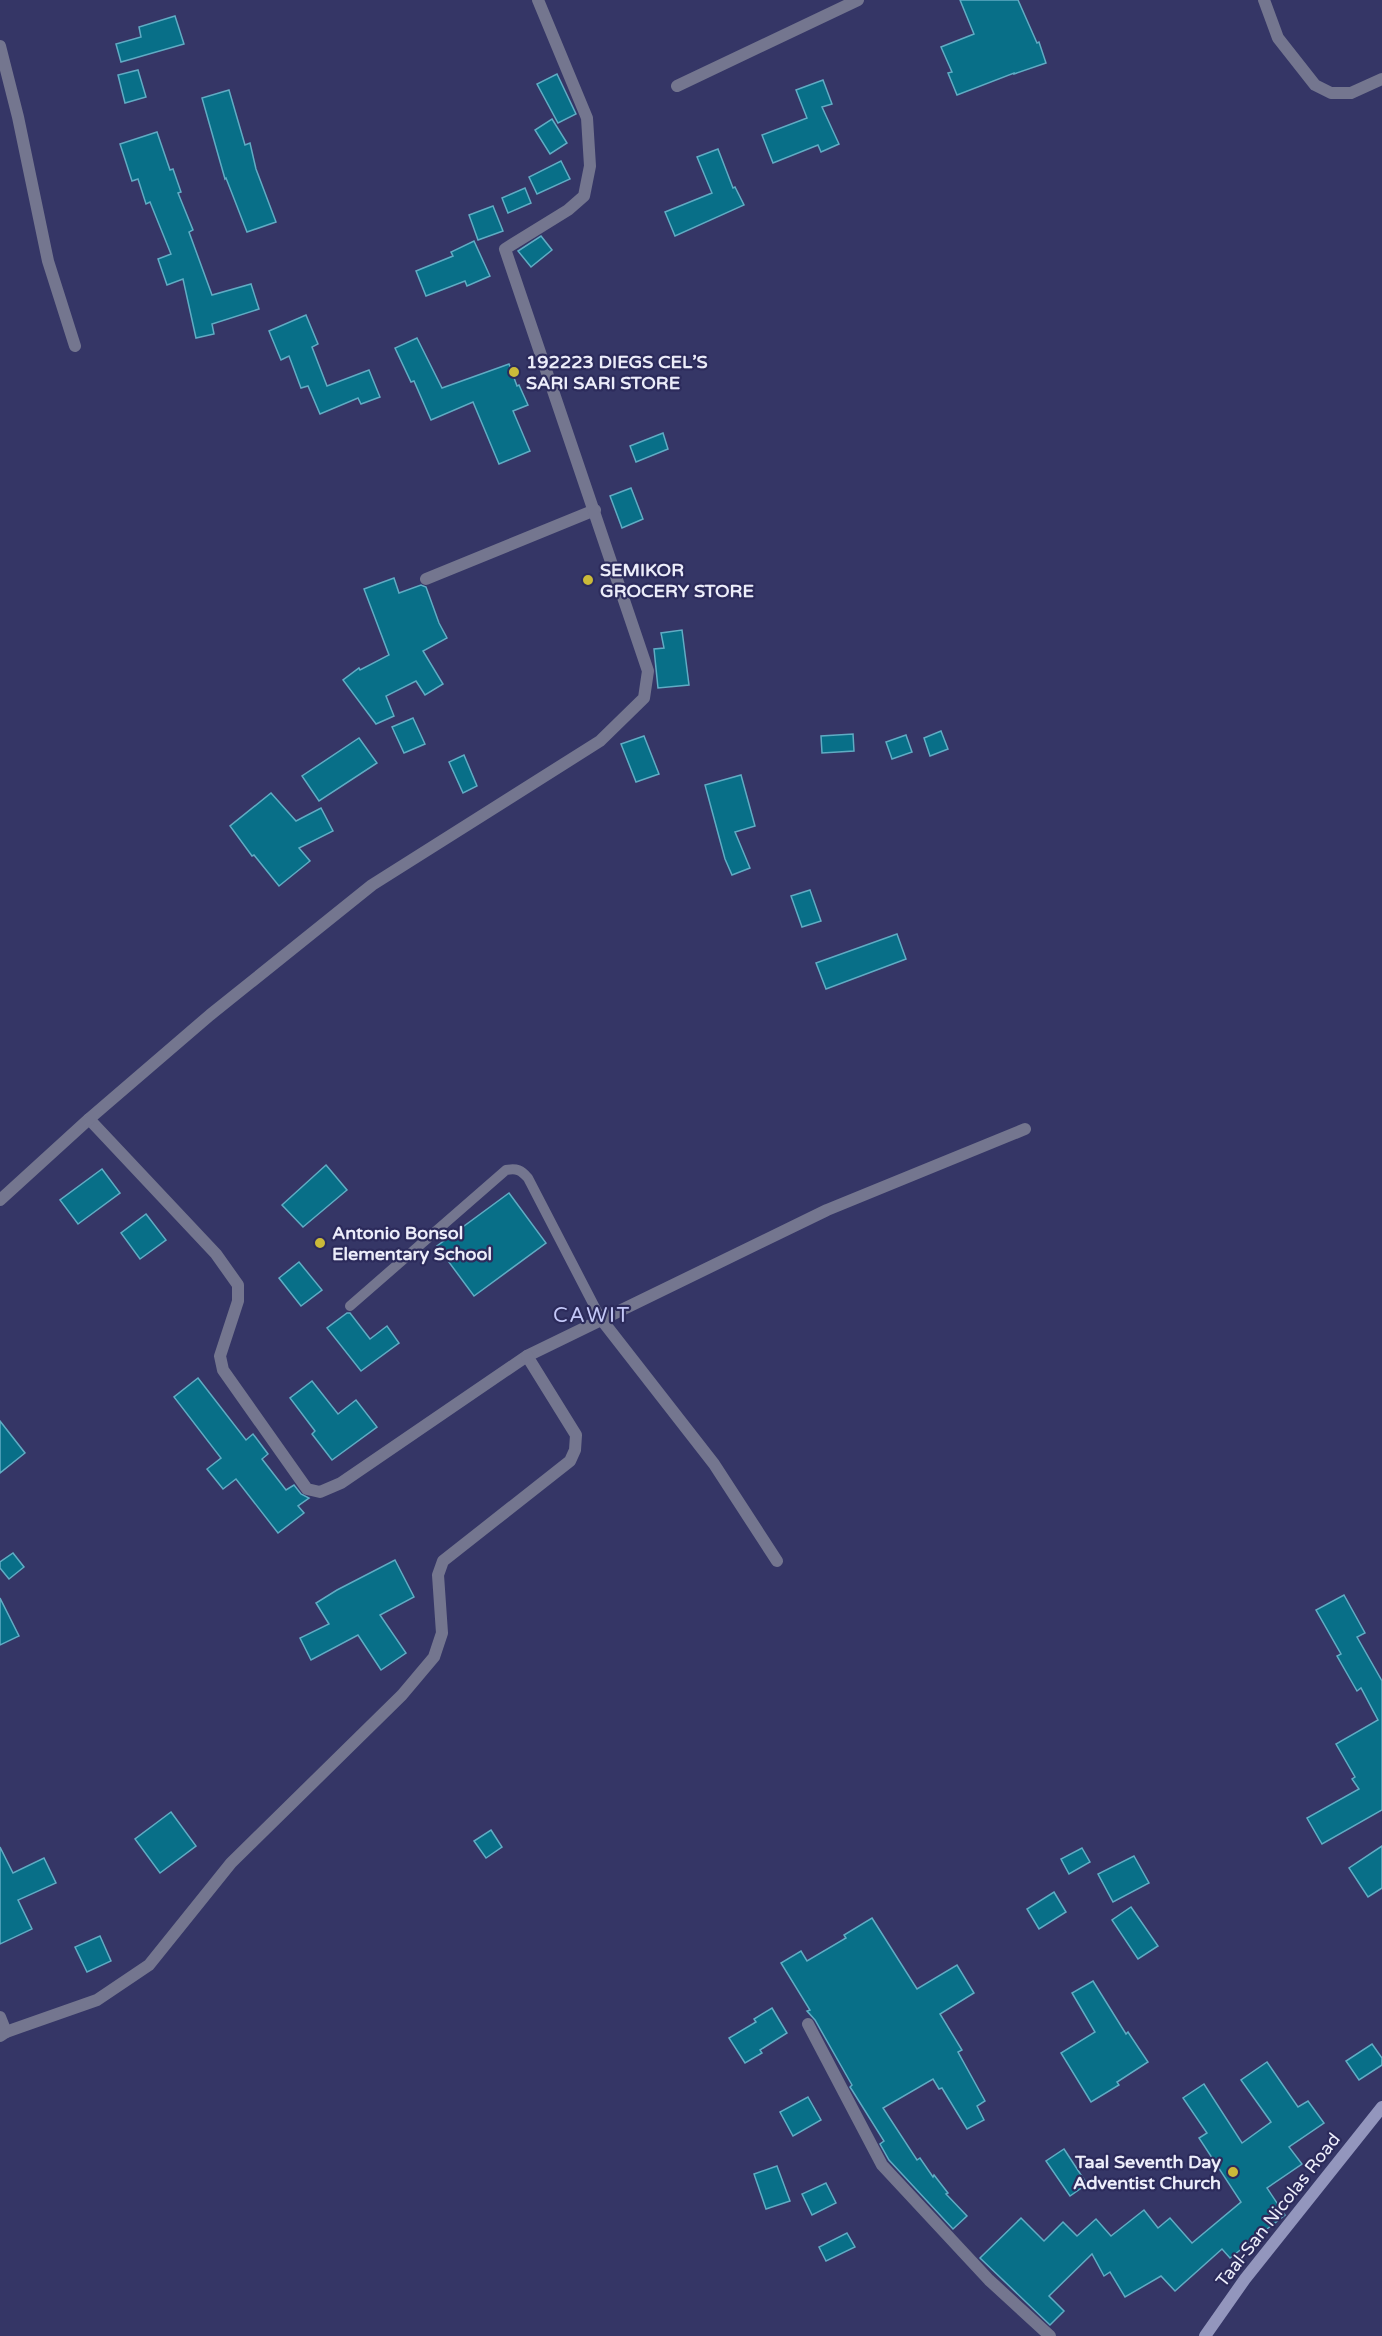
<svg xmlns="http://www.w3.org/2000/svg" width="1382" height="2336" font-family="'Varela Round',sans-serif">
  <rect width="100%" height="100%" fill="#353666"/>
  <g fill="#086f88" stroke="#60acc4" stroke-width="1.5">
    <path d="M 960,0 L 1018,0 L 1037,43 L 1039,42 L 1046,63 L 1014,74 L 1014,73 L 957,95 L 948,73 L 952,72 L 941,47 L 974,34 Z"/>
    <path d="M 175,16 L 184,44 L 121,62 L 116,44 L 141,37 L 139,27 Z"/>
    <path d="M 138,70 L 146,97 L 125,103 L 118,75 Z"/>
    <path d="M 557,74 L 576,114 L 558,123 L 537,84 Z"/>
    <path d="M 823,80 L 832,104 L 822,107 L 839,144 L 821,152 L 818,145 L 773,163 L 762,135 L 807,118 L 796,90 Z"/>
    <path d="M 229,90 L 245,145 L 250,143 L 256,169 L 276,222 L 247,232 L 226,178 L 225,179 L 202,98 Z"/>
    <path d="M 552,119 L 567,143 L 550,154 L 535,130 Z"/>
    <path d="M 157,132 L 170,170 L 173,169 L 181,192 L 178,193 L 193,230 L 189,232 L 212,295 L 251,284 L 259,309 L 212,324 L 214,334 L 196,338 L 183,279 L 167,285 L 158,259 L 171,254 L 150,202 L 146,204 L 138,179 L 132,181 L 120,144 Z"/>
    <path d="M 718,149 L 733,188 L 735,187 L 744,205 L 675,236 L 665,212 L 712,193 L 697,157 Z"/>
    <path d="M 561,161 L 570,179 L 537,194 L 529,177 Z"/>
    <path d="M 525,188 L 531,203 L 508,213 L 502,198 Z"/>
    <path d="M 493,206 L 503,231 L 478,240 L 469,215 Z"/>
    <path d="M 541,236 L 552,250 L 531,267 L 518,251 Z"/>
    <path d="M 474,241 L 490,276 L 467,286 L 465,281 L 426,296 L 416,271 L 453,256 L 451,252 Z"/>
    <path d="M 306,315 L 318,344 L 312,347 L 327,386 L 369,370 L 380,397 L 361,404 L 358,398 L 320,414 L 308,386 L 301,388 L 289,356 L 281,360 L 269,331 Z"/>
    <path d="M 417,338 L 442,388 L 509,364 L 517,386 L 519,385 L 528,405 L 513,411 L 530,451 L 499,464 L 473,402 L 431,420 L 414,381 L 411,382 L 395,348 Z"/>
    <path d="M 663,433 L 668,449 L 636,462 L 630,446 Z"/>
    <path d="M 631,488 L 643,519 L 622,528 L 610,496 Z"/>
    <path d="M 394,578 L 399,593 L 421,585 L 426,587 L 439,623 L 447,638 L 423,651 L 443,684 L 425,695 L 416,681 L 386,696 L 394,716 L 376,724 L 343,680 L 359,668 L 360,670 L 389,655 L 364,589 Z"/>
    <path d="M 682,630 L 689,685 L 658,688 L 654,649 L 664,648 L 661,633 Z"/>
    <path d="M 413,718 L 425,744 L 404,753 L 392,727 Z"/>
    <path d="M 941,731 L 948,749 L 930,756 L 924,738 Z"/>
    <path d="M 853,734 L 854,751 L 822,753 L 821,736 Z"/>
    <path d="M 906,735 L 912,752 L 892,759 L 886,742 Z"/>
    <path d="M 644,736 L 659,774 L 636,782 L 621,744 Z"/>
    <path d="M 359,738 L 377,763 L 319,801 L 302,776 Z"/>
    <path d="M 464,755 L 477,786 L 463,793 L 449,762 Z"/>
    <path d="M 741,775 L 755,826 L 735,832 L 750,868 L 732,875 L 725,859 L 705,785 Z"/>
    <path d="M 271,793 L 296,821 L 321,808 L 333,831 L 299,848 L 310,861 L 279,886 L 254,855 L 252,856 L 230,826 Z"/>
    <path d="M 810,890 L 821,921 L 802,927 L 791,896 Z"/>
    <path d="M 897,934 L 906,959 L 826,989 L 816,963 Z"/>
    <path d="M 326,1165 L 347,1190 L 303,1227 L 282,1205 Z"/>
    <path d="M 102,1169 L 120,1193 L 78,1224 L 60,1200 Z"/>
    <path d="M 509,1193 L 546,1243 L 474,1296 L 437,1246 Z"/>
    <path d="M 146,1214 L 166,1240 L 140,1259 L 121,1233 Z"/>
    <path d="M 299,1262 L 322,1290 L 301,1306 L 279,1278 Z"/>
    <path d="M 347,1313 L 350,1313 L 370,1339 L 387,1326 L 399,1343 L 361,1371 L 327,1328 Z"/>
    <path d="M 198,1378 L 246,1440 L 253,1434 L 268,1454 L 262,1459 L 286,1490 L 294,1485 L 301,1494 L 309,1498 L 298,1506 L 304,1513 L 278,1533 L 236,1479 L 223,1489 L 207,1469 L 221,1458 L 174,1397 Z"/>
    <path d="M 312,1381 L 338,1414 L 356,1400 L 377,1427 L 332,1460 L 312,1434 L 315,1431 L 290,1398 Z"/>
    <path d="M 0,1421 L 25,1453 L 0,1473 Z"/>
    <path d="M 13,1553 L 24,1567 L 9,1579 L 0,1568 L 0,1562 Z"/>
    <path d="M 395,1560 L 414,1597 L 380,1615 L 406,1653 L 381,1670 L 358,1635 L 311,1660 L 300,1638 L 329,1624 L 316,1603 L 337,1590 Z"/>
    <path d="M 1344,1595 L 1365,1633 L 1357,1637 L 1382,1681 L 1382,1810 L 1322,1844 L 1307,1818 L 1359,1789 L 1352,1779 L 1355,1777 L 1336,1744 L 1378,1720 L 1361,1688 L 1357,1691 L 1337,1656 L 1341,1654 L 1316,1610 Z"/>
    <path d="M 0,1598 L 19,1636 L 0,1645 Z"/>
    <path d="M 171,1812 L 196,1846 L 160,1873 L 135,1839 Z"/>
    <path d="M 491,1830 L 502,1847 L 486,1858 L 474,1841 Z"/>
    <path d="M 1382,1846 L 1382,1888 L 1368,1897 L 1349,1868 Z"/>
    <path d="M 0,1847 L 13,1873 L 44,1858 L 56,1883 L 18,1900 L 32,1929 L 0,1944 Z"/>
    <path d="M 1082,1848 L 1090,1862 L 1069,1874 L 1061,1859 Z"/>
    <path d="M 1134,1856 L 1149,1883 L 1113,1902 L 1098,1874 Z"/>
    <path d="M 1054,1892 L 1066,1912 L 1039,1929 L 1027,1909 Z"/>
    <path d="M 1131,1907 L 1158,1946 L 1138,1959 L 1112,1920 Z"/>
    <path d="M 872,1918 L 917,1989 L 957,1965 L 974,1993 L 940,2014 L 962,2050 L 958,2052 L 985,2101 L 977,2106 L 984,2120 L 967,2129 L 942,2088 L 939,2089 L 933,2079 L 883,2108 L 917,2160 L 920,2158 L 933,2177 L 934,2175 L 948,2193 L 946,2194 L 967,2216 L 953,2229 L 889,2160 L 880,2144 L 884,2141 L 852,2090 L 850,2087 L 852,2085 L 815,2020 L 807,2011 L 810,2010 L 781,1963 L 801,1951 L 807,1961 L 846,1938 L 844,1935 Z"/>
    <path d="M 100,1936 L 111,1961 L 87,1972 L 75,1947 Z"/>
    <path d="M 1093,1981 L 1126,2034 L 1128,2032 L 1148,2062 L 1117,2082 L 1119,2085 L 1091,2102 L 1061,2053 L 1095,2032 L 1072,1993 Z"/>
    <path d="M 772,2008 L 787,2033 L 760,2050 L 762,2053 L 745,2063 L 729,2038 L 756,2022 L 754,2019 Z"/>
    <path d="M 1372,2044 L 1382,2058 L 1382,2065 L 1359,2080 L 1346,2061 Z"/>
    <path d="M 1267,2062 L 1298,2107 L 1308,2101 L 1324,2123 L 1289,2147 L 1302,2164 L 1267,2188 L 1285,2215 L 1230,2258 L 1222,2249 L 1175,2291 L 1161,2276 L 1125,2297 L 1110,2272 L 1104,2276 L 1092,2254 L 1049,2296 L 1064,2311 L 1050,2325 L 980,2258 L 1021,2218 L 1044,2241 L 1063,2222 L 1077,2236 L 1096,2219 L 1111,2236 L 1144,2210 L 1158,2228 L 1170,2218 L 1192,2243 L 1241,2202 L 1199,2138 L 1207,2133 L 1183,2098 L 1204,2084 L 1242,2143 L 1271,2122 L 1241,2080 Z"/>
    <path d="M 808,2097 L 821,2120 L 793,2136 L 780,2112 Z"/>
    <path d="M 1064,2149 L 1087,2184 L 1070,2196 L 1046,2161 Z"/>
    <path d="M 777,2166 L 790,2201 L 766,2209 L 754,2174 Z"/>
    <path d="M 826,2183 L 836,2203 L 812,2215 L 802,2194 Z"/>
    <path d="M 847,2233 L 855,2247 L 826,2261 L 819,2247 Z"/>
  </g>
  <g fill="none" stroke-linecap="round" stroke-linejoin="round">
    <path stroke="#74768f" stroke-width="10" d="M 350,1306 L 506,1170 C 517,1168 521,1170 528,1178 L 601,1319"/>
    <g stroke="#74768f" stroke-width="12">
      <path d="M 1264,0 L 1278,38 L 1315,85 L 1331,93 L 1351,93 L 1382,79"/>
      <path d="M 0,46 L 18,117 L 48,261 L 75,346"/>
      <path d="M 677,86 L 858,0"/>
      <path d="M 426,579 L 595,510"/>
      <path d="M 89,1119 L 216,1254 L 238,1285 L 238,1301 L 220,1356 L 223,1370 L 307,1489 L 320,1492 L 341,1483 L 527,1356 L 827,1210 L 1025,1129"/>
      <path d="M 0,1200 L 89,1119 L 210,1015 L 372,885 L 600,741 L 644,698 L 648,671 L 505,249 L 568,210 L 584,196 L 590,166 L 587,118 L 538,0"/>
      <path d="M 601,1319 L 714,1464 L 777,1561"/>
      <path d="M 808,2024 L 882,2165 L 989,2280 L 1050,2336"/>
      <path d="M 6,2032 L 97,2000 L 149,1965 L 231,1863 L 402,1695 L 434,1657 L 442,1633 L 438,1575 L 443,1561 L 570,1461 L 575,1450 L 576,1435 L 527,1356"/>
    </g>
    <path stroke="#74768f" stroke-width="12" d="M 0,2017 L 6,2032 L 0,2036"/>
    <path stroke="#9396bd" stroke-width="12" d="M 1205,2336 L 1245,2279 L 1382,2107"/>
  </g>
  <g fill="#cbba39" stroke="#2c2b5b" stroke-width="2">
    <circle cx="514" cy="372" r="6"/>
    <circle cx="588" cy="580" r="6"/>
    <circle cx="320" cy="1243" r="6"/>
    <circle cx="1233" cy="2172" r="6"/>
  </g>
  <g text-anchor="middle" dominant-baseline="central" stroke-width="4.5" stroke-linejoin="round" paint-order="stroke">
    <g font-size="18" font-weight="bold" fill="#ecedfa" stroke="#2c2b5b" text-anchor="start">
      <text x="526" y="362">192223 DIEGS CEL’S<tspan x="526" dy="21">SARI SARI STORE</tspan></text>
      <text x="600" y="570">SEMIKOR<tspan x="600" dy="21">GROCERY STORE</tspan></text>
      <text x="332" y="1233">Antonio Bonsol<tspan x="332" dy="21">Elementary School</tspan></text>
      <text x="1221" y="2162" text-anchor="end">Taal Seventh Day<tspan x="1221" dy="21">Adventist Church</tspan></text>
    </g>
    <g font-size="18" fill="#ecedfa" stroke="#2c2b5b">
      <text transform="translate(1278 2210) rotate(-52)">Taal-San Nicolas Road</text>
    </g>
    <g font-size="21" letter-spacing="1.5" fill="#c4c8f8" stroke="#2c2b5b">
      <text x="592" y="1315">CAWIT</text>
    </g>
  </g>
</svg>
